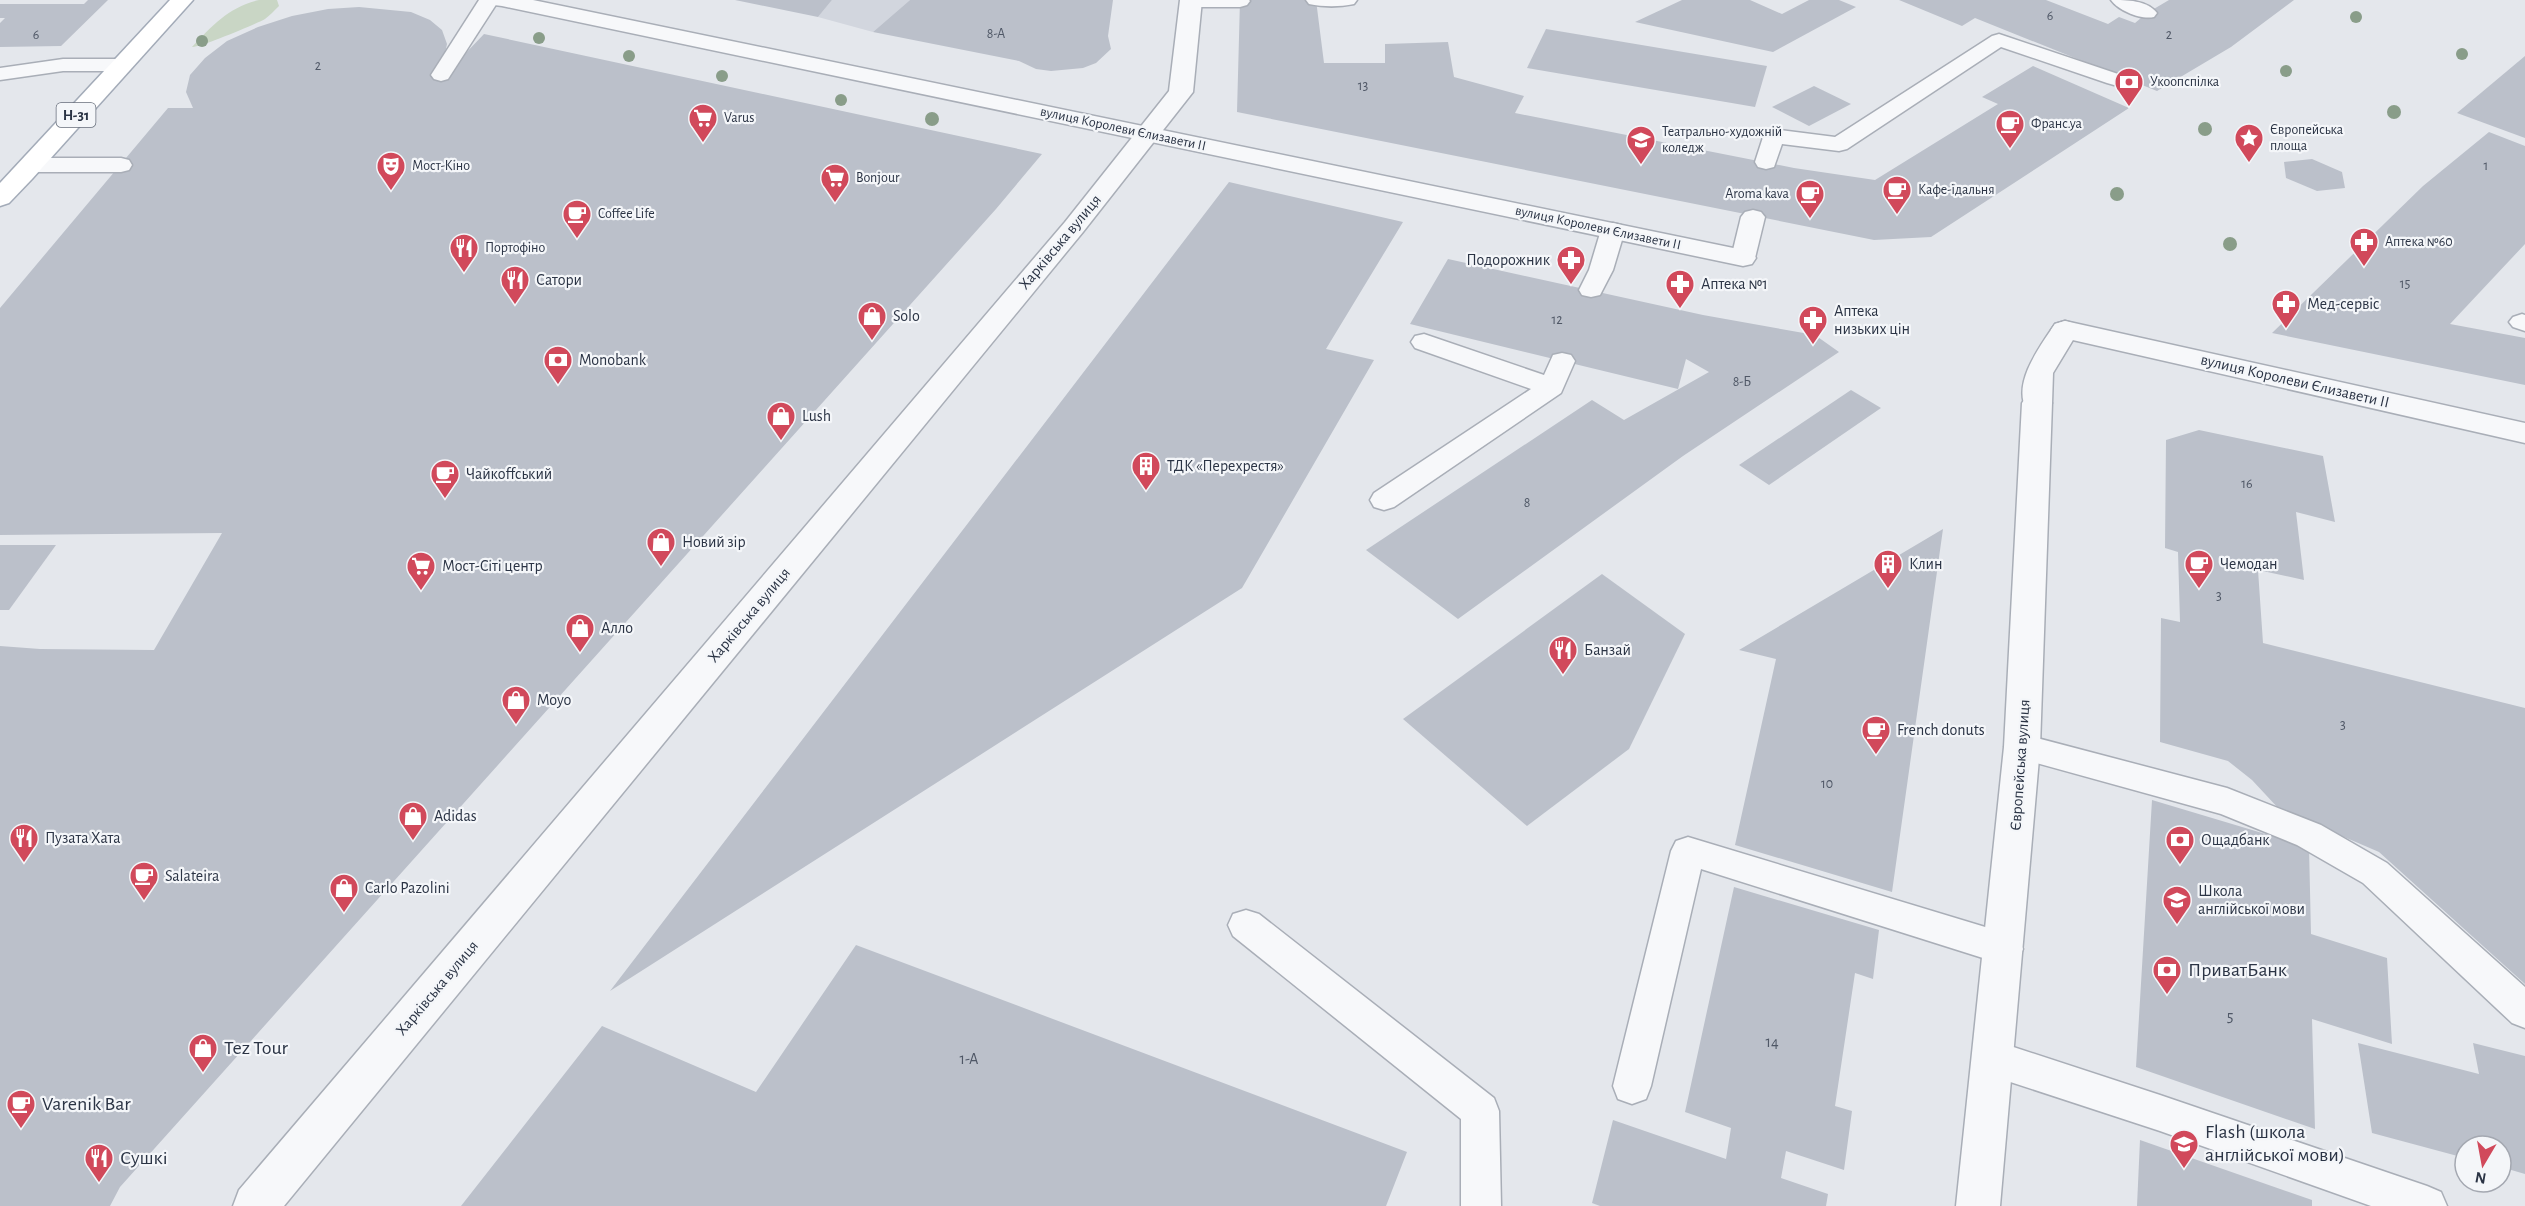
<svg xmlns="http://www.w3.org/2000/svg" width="2525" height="1206" font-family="'Alegreya Sans',sans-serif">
  <rect width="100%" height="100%" fill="#e4e7ec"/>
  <path fill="#d2d6de" d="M 832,0 L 910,0 L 873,32 L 818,17 Z"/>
  <path fill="#c9d6c5" d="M 259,0 L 277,0 L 279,6 C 274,11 270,15 265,19 C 256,24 199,48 192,47 C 213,25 229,7 259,0 Z"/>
  <g fill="#bbc0ca">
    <path d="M 88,0 L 108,0 L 61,46 L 0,47 L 0,23 L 5,18 L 0,18 L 0,4 L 84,4 Z"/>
    <path d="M 735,0 L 832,0 L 818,17 Z"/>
    <path d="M 910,0 L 1113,0 L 1108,36 L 1111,49 L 1096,63 L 1083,68 L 1051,71 L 1036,69 L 1019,61 L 873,32 Z"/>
    <path d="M 1240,0 L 1316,0 L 1324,63 L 1385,63 L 1385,44 L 1448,42 L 1454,77 L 1524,96 L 1515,113 L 1794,168 L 1875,180 L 1998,104 L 1982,97 L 2033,66 L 2129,108 L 1931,237 L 1874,240 L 1237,112 Z"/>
    <path d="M 1682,0 L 1750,0 L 1782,14 L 1809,0 L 1839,0 L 1856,7 L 1773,52 L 1635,22 Z"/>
    <path d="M 1899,0 L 2046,0 L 2108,24 L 2119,17 L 2135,23 L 2147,13 L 2169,0 L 2294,0 L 2231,47 L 2157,91 L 1975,18 L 1962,26 Z"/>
    <path d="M 359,7 L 411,12 L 430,20 L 442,30 L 447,44 L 444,58 L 432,74 L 450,76 L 462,57 L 484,34 L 1042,154 L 996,209 L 120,1187 L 110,1206 L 0,1206 L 0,646 L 40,649 L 154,650 L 222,533 L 0,535 L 0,308 L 168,108 L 193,108 L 186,92 L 190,75 L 205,58 L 227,41 L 258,27 L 292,16 L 328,9 Z"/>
    <path d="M 1546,29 L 1767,66 L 1755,107 L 1527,68 Z"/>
    <path d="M 2525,56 L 2525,138 L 2457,113 Z"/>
    <path d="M 1814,86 L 1851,104 L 1809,126 L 1772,107 Z"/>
    <path d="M 2489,132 L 2525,146 L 2525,244 L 2450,324 L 2525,338 L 2525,385 L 2272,333 L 2423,186 Z"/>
    <path d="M 2312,159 L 2342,172 L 2345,188 L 2317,191 L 2286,178 L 2284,162 Z"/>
    <path d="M 1229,182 L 1403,222 L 1326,349 L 1374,360 L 1242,588 L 610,991 Z"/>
    <path d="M 1448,259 L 1703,315 L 1815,335 L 1839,352 L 1683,456 L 1458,619 L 1366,550 L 1592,400 L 1624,420 L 1709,372 L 1686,359 L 1678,389 L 1410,324 Z"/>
    <path d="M 1851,390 L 1881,408 L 1769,485 L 1739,465 Z"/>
    <path d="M 2199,430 L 2323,456 L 2335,522 L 2296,512 L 2304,580 L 2258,570 L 2263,643 L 2525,708 L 2525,984 L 2379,852 L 2279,809 L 2252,780 L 2228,761 L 2160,742 L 2161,618 L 2180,622 L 2178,552 L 2165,548 L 2166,440 Z"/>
    <path d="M 1943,529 L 1892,892 L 1735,845 L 1776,659 L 1739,650 Z"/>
    <path d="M 0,545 L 56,545 L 9,610 L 0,610 Z"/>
    <path d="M 1602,574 L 1685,634 L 1629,749 L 1527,826 L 1403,719 Z"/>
    <path d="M 2152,800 L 2309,847 L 2311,934 L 2387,958 L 2392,1044 L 2312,1019 L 2315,1129 L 2136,1067 Z"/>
    <path d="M 1734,887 L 1879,930 L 1873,979 L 1855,973 L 1835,1106 L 1852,1111 L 1844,1170 L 1786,1151 L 1781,1178 L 1828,1194 L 1826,1206 L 1600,1206 L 1592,1203 L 1613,1120 L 1726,1159 L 1731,1128 L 1685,1112 Z"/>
    <path d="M 856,945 L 1407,1152 L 1386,1206 L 461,1206 L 602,1026 L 756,1092 Z"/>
    <path d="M 2358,1043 L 2479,1074 L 2473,1043 L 2525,1056 L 2525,1174 L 2501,1167 L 2501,1146 L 2465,1146 L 2465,1158 L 2372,1133 Z"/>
    <path d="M 2140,1140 L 2312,1200 L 2312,1206 L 2137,1206 Z"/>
  </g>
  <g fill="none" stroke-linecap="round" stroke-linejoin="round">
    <g stroke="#a9aeb7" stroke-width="3">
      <g id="service">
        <path d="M 479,0 L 499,0 L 448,79 L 441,81 L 434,79 L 431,75 Z"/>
        <path d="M 1182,0 L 1249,0 L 1250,1 L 1247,5 L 1240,7 L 1191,7 L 1184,5 Z"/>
        <path d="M 1306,0 L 1357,0 L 1354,4 C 1340,7 1323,7 1309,4 Z"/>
        <path d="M 2111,0 C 2127,0 2147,0 2157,13 L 2154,17 C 2141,20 2119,11 2111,0 Z"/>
        <path d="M 1999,34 L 2121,75 L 2124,79 L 2121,83 L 2114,85 L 2107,83 L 2001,47 L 1847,149 L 1839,151 L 1782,144 L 1774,167 L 1766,169 L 1758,167 L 1755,162 L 1765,131 L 1773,129 L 1835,137 L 1992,36 Z"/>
        <path d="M 63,59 L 120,59 L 127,61 L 130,65 L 127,69 L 120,71 L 63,71 L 0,80 L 0,68 Z"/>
        <path d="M 32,158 L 121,158 L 129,160 L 132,165 L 129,170 L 121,172 L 32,172 L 24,170 L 21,165 L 24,160 Z"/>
        <path d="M 1753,210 L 1761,212 L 1765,217 L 1755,258 L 1751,263 L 1743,265 L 1735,263 L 1731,258 L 1741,217 L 1745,212 Z"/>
        <path d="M 1613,223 L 1621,225 L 1625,230 L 1613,270 L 1600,295 L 1591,297 L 1582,295 L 1579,290 L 1589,270 L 1601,230 L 1605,225 Z"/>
        <path d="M 2522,314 L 2525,315 L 2525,331 L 2513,327 L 2509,322 L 2513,317 Z"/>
        <path d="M 1424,334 L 1544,375 L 1553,355 L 1562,353 L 1571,355 L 1575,361 L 1561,393 L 1394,507 L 1384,510 L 1374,507 L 1370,500 L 1374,493 L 1531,389 L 1415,348 L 1411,342 L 1415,336 Z"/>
        <path d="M 2022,734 L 2227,788 L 2321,825 L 2387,863 L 2525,987 L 2525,1028 L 2512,1023 L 2363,883 L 2297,845 L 2221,814 L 2011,756 L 2006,747 L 2011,738 Z"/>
        <path d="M 1688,837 L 2005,933 L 2018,938 L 2023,949 L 2018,960 L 2005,965 L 1701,869 L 1651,1086 L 1646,1099 L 1632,1104 L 1618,1099 L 1613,1086 L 1671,851 L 1676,841 Z"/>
        <path d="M 1246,910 L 1259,914 L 1494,1098 L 1499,1111 L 1501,1206 L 1461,1206 L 1461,1119 L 1233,936 L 1228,925 L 1233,914 Z"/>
        <path d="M 1992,1040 L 2160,1095 L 2427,1186 L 2441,1192 L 2447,1206 L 2371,1206 L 2160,1131 L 1992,1076 L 1979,1070 L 1973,1058 L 1979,1046 Z"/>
      </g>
    </g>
    <g stroke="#a9aeb7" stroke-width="3">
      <g id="minor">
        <path d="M 1180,0 L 1202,0 L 1193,92 L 1083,232 L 284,1206 L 233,1206 L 239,1190 L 1065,222 L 1169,91 Z"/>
        <path d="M 2065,321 L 2525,423 L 2525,443 L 2055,336 L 2051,330 L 2055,324 Z"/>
        <path d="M 2037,394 L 2047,396 L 2052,403 L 2040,747 L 2000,1206 L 1956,1206 L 2004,747 L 2022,403 L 2027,396 Z"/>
      </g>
    </g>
    <g stroke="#a9aeb7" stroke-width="3">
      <g id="tertiary">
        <path d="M 491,0 L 533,0 L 1743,250 L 1752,252 L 1756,258 L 1752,264 L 1743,266 L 502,6 L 494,5 Z"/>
        <path d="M 2065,321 L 2075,324 L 2079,330 L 2053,373 L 2052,403 L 2047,410 L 2037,412 L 2027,410 C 2011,384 2041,345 2055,324 Z"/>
      </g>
    </g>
    <g stroke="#a3abb8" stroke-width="3">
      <path id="primary" d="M 170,0 L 193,0 L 32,179 L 9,203 L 0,206 L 0,183 Z"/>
    </g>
    <use href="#service" fill="#f7f8fa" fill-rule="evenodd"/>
    <use href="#minor" fill="#f7f8fa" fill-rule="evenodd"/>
    <use href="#tertiary" fill="#f7f8fa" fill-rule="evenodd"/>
    <use href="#primary" fill="#fff" fill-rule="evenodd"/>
  </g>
  <g fill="#899d89">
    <circle cx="2356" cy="17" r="6"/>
    <circle cx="539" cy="38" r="6"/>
    <circle cx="202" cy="41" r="6"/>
    <circle cx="2462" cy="54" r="6"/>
    <circle cx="629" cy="56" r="6"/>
    <circle cx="2286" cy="71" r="6"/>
    <circle cx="722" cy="76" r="6"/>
    <circle cx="841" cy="100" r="6"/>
    <circle cx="2394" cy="112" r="7"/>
    <circle cx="932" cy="119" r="7"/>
    <circle cx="2205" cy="129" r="7"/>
    <circle cx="2117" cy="194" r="7"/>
    <circle cx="2230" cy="244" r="7"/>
  </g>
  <defs>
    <g id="bank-pin" transform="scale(1.5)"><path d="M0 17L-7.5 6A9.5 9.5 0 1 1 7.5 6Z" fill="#d1495b" stroke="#f4f6f9"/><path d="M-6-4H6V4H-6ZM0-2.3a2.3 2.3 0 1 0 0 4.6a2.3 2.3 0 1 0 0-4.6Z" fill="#fff"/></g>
    <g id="supermarket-pin" transform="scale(1.5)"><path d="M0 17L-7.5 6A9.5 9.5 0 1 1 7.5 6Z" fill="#d1495b" stroke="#f4f6f9"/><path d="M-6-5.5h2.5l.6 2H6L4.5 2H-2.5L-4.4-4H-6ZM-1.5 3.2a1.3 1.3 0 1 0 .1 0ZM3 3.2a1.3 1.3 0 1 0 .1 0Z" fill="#fff"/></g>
    <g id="cafe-pin" transform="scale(1.5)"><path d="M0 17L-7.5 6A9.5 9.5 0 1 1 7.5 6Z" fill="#d1495b" stroke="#f4f6f9"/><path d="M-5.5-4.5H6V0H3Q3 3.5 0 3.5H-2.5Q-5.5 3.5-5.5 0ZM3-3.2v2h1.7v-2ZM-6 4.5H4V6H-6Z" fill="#fff"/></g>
    <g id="sight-pin" transform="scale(1.5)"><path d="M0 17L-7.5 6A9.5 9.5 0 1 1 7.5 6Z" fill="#d1495b" stroke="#f4f6f9"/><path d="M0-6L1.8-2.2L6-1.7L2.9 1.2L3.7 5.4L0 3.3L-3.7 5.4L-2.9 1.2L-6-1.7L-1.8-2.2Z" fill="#fff"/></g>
    <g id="university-pin" transform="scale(1.5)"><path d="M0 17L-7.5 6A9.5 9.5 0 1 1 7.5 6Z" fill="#d1495b" stroke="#f4f6f9"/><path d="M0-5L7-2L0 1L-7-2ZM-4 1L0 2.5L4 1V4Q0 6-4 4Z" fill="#fff"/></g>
    <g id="theatre-pin" transform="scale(1.5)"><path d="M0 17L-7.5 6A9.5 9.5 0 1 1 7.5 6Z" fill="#d1495b" stroke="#f4f6f9"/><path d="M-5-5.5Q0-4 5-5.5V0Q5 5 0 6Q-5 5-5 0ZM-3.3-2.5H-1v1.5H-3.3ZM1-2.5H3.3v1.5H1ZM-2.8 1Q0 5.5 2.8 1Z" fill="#fff"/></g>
    <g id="pharmacy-pin" transform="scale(1.5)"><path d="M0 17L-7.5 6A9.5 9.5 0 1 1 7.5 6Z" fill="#d1495b" stroke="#f4f6f9"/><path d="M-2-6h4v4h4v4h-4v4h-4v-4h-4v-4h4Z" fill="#fff"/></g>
    <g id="restaurant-pin" transform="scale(1.5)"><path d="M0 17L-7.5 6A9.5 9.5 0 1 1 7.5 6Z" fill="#d1495b" stroke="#f4f6f9"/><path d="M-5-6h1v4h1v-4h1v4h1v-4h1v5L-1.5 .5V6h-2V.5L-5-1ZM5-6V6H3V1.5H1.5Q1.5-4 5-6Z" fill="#fff"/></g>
    <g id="shop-pin" transform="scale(1.5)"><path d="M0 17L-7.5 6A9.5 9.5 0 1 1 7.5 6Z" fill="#d1495b" stroke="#f4f6f9"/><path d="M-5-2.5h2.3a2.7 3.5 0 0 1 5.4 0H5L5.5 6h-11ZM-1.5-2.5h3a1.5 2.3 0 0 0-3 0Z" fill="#fff"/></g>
    <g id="building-pin" transform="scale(1.5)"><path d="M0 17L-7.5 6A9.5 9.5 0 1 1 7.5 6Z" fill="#d1495b" stroke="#f4f6f9"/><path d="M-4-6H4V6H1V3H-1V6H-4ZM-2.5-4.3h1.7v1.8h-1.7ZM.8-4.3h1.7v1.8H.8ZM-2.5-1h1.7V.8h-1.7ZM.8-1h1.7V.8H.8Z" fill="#fff"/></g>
    <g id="school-pin" transform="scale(1.5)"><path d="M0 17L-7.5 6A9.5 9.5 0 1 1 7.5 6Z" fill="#d1495b" stroke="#f4f6f9"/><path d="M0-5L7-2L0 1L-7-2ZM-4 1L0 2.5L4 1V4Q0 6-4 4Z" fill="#fff"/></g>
  </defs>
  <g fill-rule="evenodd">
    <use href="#bank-pin" x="2129" y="82"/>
    <use href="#supermarket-pin" x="703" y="118"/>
    <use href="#cafe-pin" x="2010" y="124"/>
    <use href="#sight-pin" x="2249" y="138"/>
    <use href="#university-pin" x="1641" y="140"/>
    <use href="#theatre-pin" x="391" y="166"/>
    <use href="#supermarket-pin" x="835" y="178"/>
    <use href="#cafe-pin" x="1897" y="190"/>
    <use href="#cafe-pin" x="1810" y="194"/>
    <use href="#cafe-pin" x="577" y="214"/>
    <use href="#pharmacy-pin" x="2364" y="242"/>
    <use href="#restaurant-pin" x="464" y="248"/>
    <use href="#pharmacy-pin" x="1571" y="260"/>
    <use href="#restaurant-pin" x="515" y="280"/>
    <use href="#pharmacy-pin" x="1680" y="284"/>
    <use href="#pharmacy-pin" x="2286" y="304"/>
    <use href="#shop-pin" x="872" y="316"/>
    <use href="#pharmacy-pin" x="1813" y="320"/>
    <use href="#bank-pin" x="558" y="360"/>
    <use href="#shop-pin" x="781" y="416"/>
    <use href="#building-pin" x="1146" y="466"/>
    <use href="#cafe-pin" x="445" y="474"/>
    <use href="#shop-pin" x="661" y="542"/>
    <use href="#building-pin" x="1888" y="564"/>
    <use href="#cafe-pin" x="2199" y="564"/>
    <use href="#supermarket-pin" x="421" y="566"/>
    <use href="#shop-pin" x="580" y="628"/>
    <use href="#restaurant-pin" x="1563" y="650"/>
    <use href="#shop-pin" x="516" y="700"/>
    <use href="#cafe-pin" x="1876" y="730"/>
    <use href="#shop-pin" x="413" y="816"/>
    <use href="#restaurant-pin" x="24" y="838"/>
    <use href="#bank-pin" x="2180" y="840"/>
    <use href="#cafe-pin" x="144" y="876"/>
    <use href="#shop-pin" x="344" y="888"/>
    <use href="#school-pin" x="2177" y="900"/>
    <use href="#bank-pin" x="2167" y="970"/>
    <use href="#shop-pin" x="203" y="1048"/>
    <use href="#cafe-pin" x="21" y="1104"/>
    <use href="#school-pin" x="2184" y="1144"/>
    <use href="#restaurant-pin" x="99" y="1158"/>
  </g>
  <g text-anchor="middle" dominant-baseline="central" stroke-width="4.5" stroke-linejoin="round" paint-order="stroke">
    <g font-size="14" fill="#4f5766">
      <text x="2050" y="16">6</text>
      <text x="996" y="34">8-А</text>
      <text x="36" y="35">6</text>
      <text x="2169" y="35">2</text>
      <text x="318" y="66">2</text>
      <text x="1363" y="86">13</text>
      <text x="2486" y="166">1</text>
      <text x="2405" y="284">15</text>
      <text x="1557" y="320">12</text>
      <text x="1742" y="382">8-Б</text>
      <text x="2247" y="484">16</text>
      <text x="1527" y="503">8</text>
      <text x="2219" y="596">3</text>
      <text x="2343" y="725">3</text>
      <text x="1827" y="784">10</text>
    </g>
    <g font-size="14" fill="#2b3445" stroke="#f4f6f9" text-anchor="start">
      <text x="2150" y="82">Укоопспілка</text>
      <text x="724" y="118">Varus</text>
      <text x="2031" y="124">Франс.уа</text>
      <text x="2270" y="130">Європейська<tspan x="2270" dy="16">площа</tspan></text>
      <text x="1662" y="132">Театрально-художній<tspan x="1662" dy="16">коледж</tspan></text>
      <text x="412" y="166">Мост-Кіно</text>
      <text x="856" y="178">Bonjour</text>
      <text x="1918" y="190">Кафе-їдальня</text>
      <text x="1789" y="194" text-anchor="end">Aroma kava</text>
      <text x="598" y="214">Coffee Life</text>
      <text x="2385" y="242">Аптека №60</text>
      <text x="485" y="248">Портофіно</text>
    </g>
    <g font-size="14" fill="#2b3445" stroke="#f4f6f9">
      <text transform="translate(1123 129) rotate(12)">вулиця Королеви Єлизавети ІІ</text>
      <text transform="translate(1598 228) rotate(12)">вулиця Королеви Єлизавети ІІ</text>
    </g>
    <rect fill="#f4f6f9" stroke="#676e7b" stroke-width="1.5" x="56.5" y="103" width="39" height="24" rx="4.5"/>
    <g font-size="15" font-weight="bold" fill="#2b3445">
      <text x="76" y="115">Н-31</text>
    </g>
    <g font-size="16" fill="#2b3445" stroke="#f4f6f9">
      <text transform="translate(1060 242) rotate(-50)">Харківська вулиця</text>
      <text transform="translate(2295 381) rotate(13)">вулиця Королеви Єлизавети ІІ</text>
      <text transform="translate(749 615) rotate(-50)">Харківська вулиця</text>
      <text transform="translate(2020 765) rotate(-86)">Європейська вулиця</text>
      <text transform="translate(437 988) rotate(-50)">Харківська вулиця</text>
    </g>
    <g font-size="16" fill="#2b3445" stroke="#f4f6f9" text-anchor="start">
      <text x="1550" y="260" text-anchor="end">Подорожник</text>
      <text x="536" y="280">Сатори</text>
      <text x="1701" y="284">Аптека №1</text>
      <text x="2307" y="304">Мед-сервіс</text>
      <text x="1834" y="311">Аптека<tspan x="1834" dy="18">низьких цін</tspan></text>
      <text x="893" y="316">Solo</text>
      <text x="579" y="360">Monobank</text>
      <text x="802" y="416">Lush</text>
      <text x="1167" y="466">ТДК «Перехрестя»</text>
      <text x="466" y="474">Чайкоffський</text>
      <text x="682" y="542">Новий зір</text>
      <text x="1909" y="564">Клин</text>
      <text x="2220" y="564">Чемодан</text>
      <text x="442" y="566">Мост-Сіті центр</text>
      <text x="601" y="628">Алло</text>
      <text x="1584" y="650">Банзай</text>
      <text x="537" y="700">Moyo</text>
      <text x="1897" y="730">French donuts</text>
      <text x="434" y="816">Adidas</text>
      <text x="45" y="838">Пузата Хата</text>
      <text x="2201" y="840">Ощадбанк</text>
      <text x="165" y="876">Salateira</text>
      <text x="365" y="888">Carlo Pazolini</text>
      <text x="2198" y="891">Школа<tspan x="2198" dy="18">англійської мови</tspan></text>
    </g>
    <g font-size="16" fill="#4f5766">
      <text x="2230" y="1016">5</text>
      <text x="1772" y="1042">14</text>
      <text x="969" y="1059">1-А</text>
    </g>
    <g font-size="20" fill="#2b3445" stroke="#f4f6f9" text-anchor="start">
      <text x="2188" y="970">ПриватБанк</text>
      <text x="224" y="1048">Tez Tour</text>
      <text x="42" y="1104">Varenik Bar</text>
      <text x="2205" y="1132">Flash (школа<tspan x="2205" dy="23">англійської мови)</tspan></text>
      <text x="120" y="1158">Сушкі</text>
    </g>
  </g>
  <g transform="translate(2483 1164) rotate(190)"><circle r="28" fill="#f4f6f9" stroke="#a4a8b1" stroke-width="1.5"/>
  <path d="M0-4.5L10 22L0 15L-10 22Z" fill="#d1495b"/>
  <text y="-9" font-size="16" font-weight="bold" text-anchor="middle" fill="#2b3445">N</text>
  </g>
</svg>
